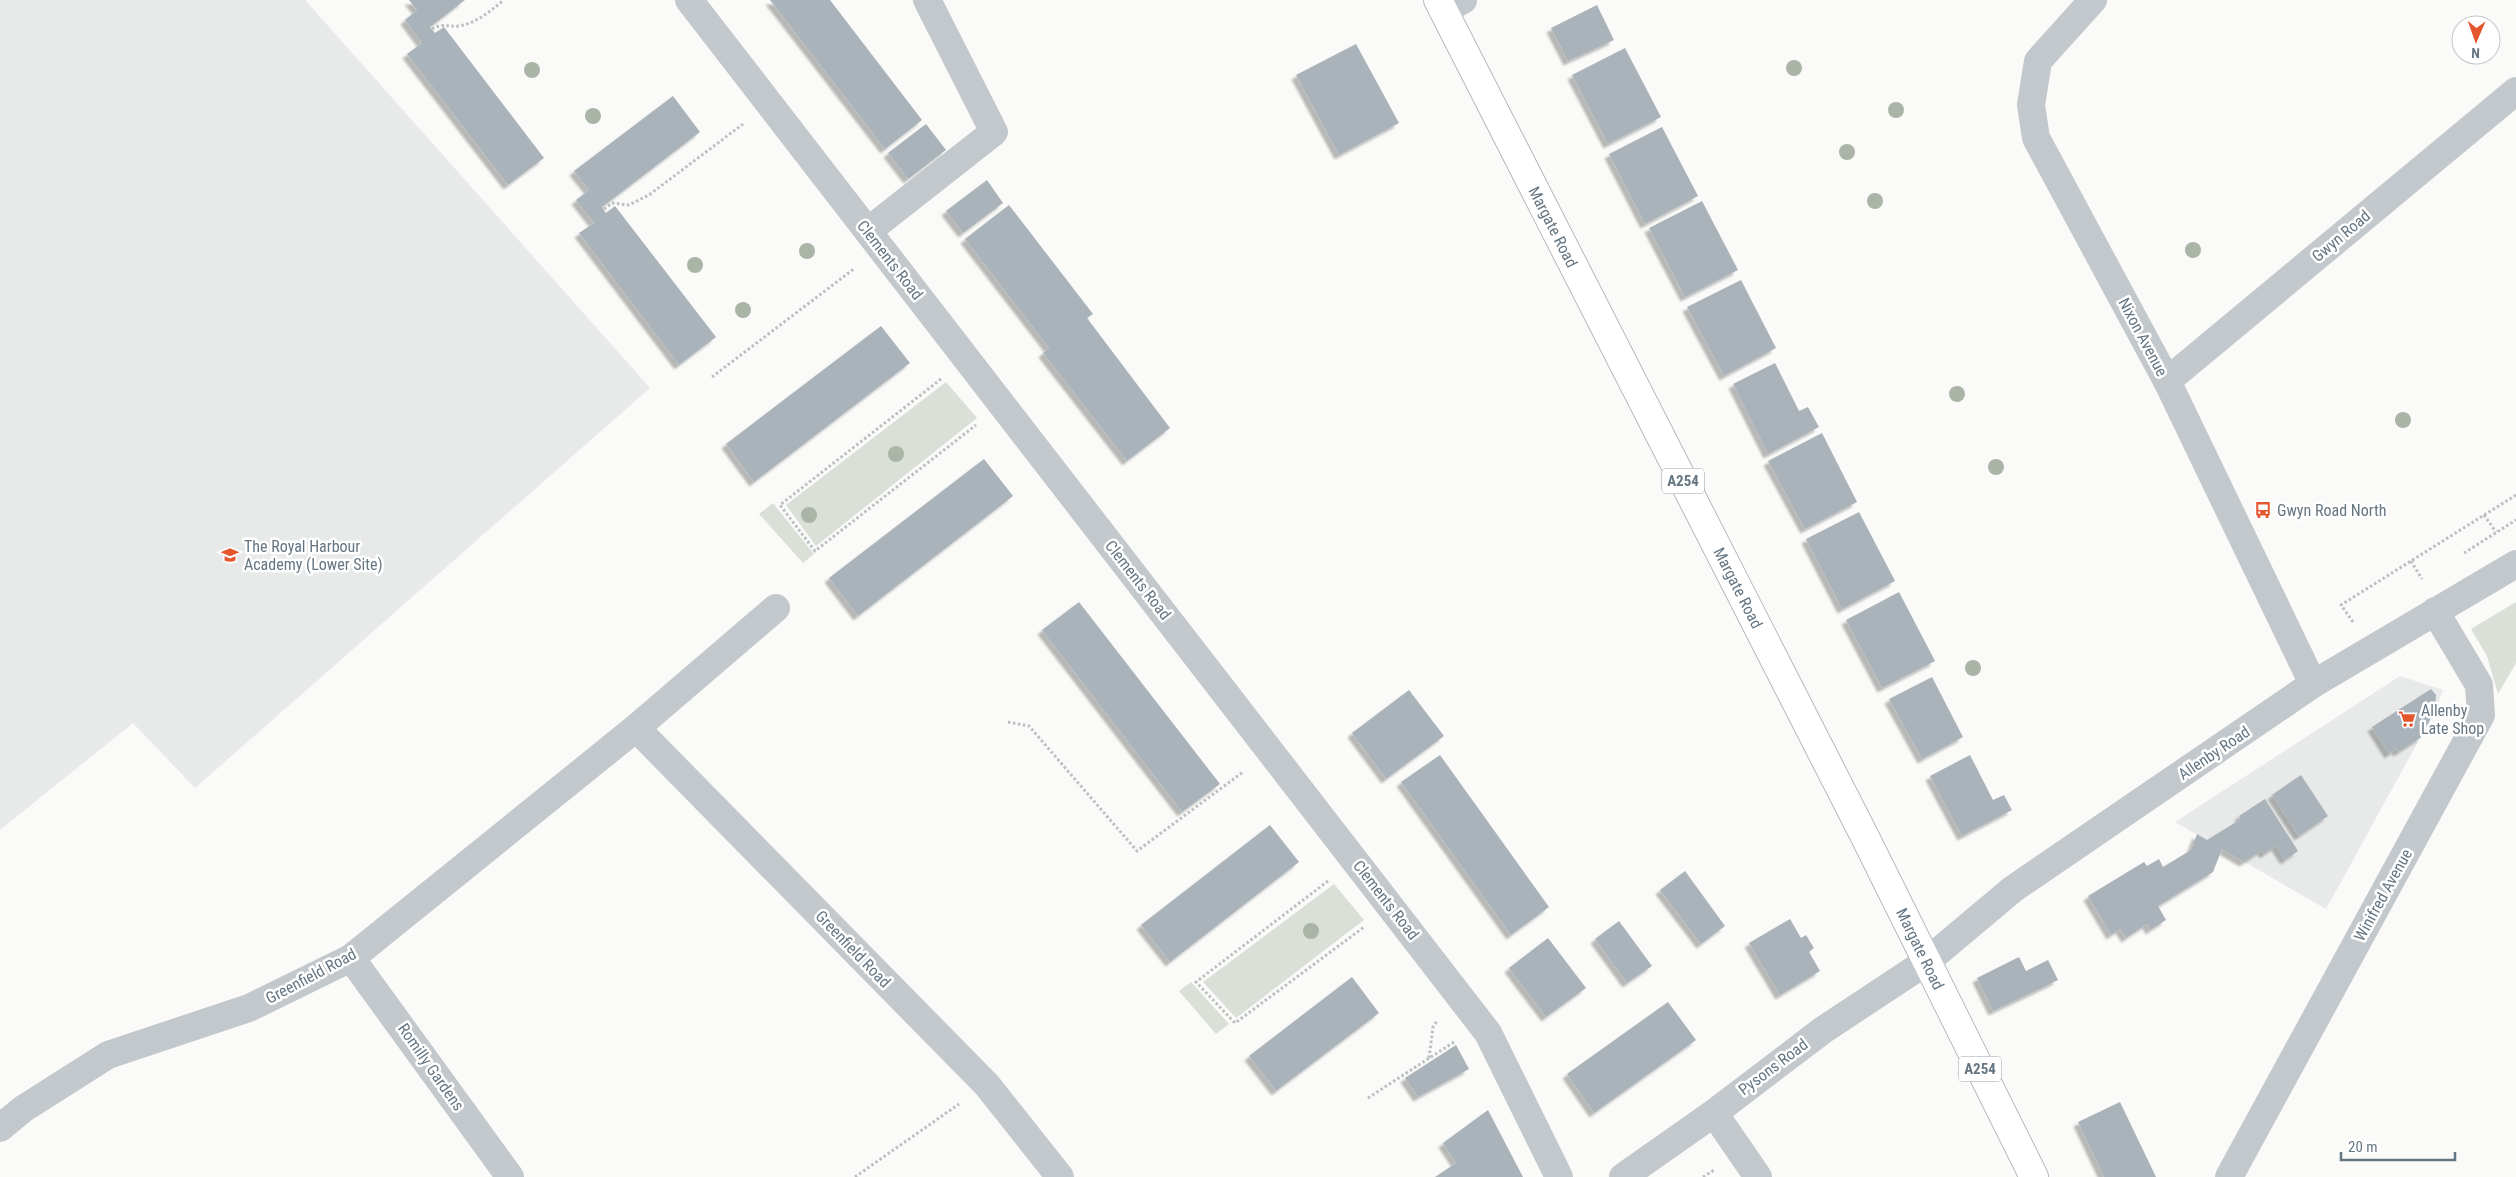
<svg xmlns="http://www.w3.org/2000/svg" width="2516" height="1177" font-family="'Roboto Condensed',sans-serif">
  <defs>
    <filter id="shadow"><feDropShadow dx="-4.5" dy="4.5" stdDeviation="1" flood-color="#0004"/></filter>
  </defs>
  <rect width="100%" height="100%" fill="#fafaf8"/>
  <g fill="#e8e9e9">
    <path d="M 0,0 L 305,0 L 650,388 L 195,788 L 133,723 L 0,830 Z"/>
    <path d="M 2400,676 L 2443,690 L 2435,711 L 2326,909 L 2175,822 Z"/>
  </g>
  <g fill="#dadfd7">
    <path d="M 946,382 L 977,418 L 816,546 L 786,505 Z"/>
    <path d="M 773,503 L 814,554 L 803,563 L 759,514 Z"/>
    <path d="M 2516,602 L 2516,663 L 2498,694 L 2487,656 L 2471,629 Z"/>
    <path d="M 1334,884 L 1364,920 L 1236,1018 L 1203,982 Z"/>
    <path d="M 1191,982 L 1229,1024 L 1216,1034 L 1179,991 Z"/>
  </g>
  <g fill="#aab3b9" filter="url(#shadow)">
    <path d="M 409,0 L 465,0 L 430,27 L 435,33 L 444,27 L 544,158 L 508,185 L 407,54 L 422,43 L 405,20 L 417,10 Z"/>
    <path d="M 770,0 L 830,0 L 922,120 L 885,149 Z"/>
    <path d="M 1597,5 L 1614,40 L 1568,61 L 1551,28 Z"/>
    <path d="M 1356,44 L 1399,123 L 1339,155 L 1296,75 Z"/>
    <path d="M 1625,48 L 1661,117 L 1608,144 L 1572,75 Z"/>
    <path d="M 673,96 L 700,132 L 602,207 L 606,213 L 615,206 L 716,337 L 679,365 L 579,233 L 594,223 L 576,200 L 589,190 L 574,171 Z"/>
    <path d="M 926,124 L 946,150 L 908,179 L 888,153 Z"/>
    <path d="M 1662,127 L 1698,196 L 1645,224 L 1609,154 Z"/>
    <path d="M 987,180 L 1003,203 L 963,233 L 946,211 Z"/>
    <path d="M 1702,201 L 1738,270 L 1685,297 L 1649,228 Z"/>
    <path d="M 1009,205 L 1093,314 L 1087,318 L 1170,428 L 1127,461 L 1043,353 L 1049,348 L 965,239 Z"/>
    <path d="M 1741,280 L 1776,348 L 1724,376 L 1687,307 Z"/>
    <path d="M 881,326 L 910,363 L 754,482 L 726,444 Z"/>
    <path d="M 1775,363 L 1799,411 L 1808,407 L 1819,427 L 1768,454 L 1733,384 Z"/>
    <path d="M 1822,433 L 1857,502 L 1805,529 L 1768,461 Z"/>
    <path d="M 984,459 L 1013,496 L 858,616 L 829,578 Z"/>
    <path d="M 1859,512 L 1895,581 L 1842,609 L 1806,539 Z"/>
    <path d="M 1899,592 L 1935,661 L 1882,688 L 1846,620 Z"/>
    <path d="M 1079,602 L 1220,784 L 1182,812 L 1042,630 Z"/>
    <path d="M 1932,677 L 1963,737 L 1922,759 L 1889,699 Z"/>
    <path d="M 2431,689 L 2436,695 L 2435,711 L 2420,738 L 2398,752 L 2396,749 L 2389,754 L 2372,727 Z"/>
    <path d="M 1409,690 L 1444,736 L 1386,779 L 1352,733 Z"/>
    <path d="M 1440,755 L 1549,907 L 1511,935 L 1401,782 Z"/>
    <path d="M 1970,755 L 1993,800 L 2004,795 L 2012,810 L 1962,836 L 1930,776 Z"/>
    <path d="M 2301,775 L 2328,816 L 2299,836 L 2272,795 Z"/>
    <path d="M 2265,799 L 2298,851 L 2285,860 L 2276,846 L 2264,854 L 2262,850 L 2244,862 L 2222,849 L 2213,872 L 2158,906 L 2166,920 L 2150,930 L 2147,924 L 2126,938 L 2120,929 L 2111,935 L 2088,896 L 2144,862 L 2147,866 L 2159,859 L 2163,867 L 2191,850 L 2197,834 L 2207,840 L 2241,819 L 2239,816 Z"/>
    <path d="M 1270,825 L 1299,862 L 1170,962 L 1141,925 Z"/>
    <path d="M 1685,871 L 1725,926 L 1701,944 L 1660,890 Z"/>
    <path d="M 1790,919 L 1801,938 L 1806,935 L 1814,948 L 1809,952 L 1820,971 L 1780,995 L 1749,943 Z"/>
    <path d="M 1619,921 L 1652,966 L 1627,983 L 1595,939 Z"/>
    <path d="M 1548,938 L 1586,988 L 1546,1017 L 1509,968 Z"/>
    <path d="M 2019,957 L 2026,971 L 2048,960 L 2058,980 L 1993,1011 L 1977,978 Z"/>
    <path d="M 1352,977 L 1379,1013 L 1276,1091 L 1249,1056 Z"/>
    <path d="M 1668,1002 L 1696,1040 L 1594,1113 L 1567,1074 Z"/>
    <path d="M 1456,1045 L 1469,1069 L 1418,1097 L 1405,1078 Z"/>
    <path d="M 2120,1102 L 2156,1177 L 2104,1177 L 2078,1122 Z"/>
    <path d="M 1488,1110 L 1523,1177 L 1435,1177 L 1456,1163 L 1443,1143 Z"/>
  </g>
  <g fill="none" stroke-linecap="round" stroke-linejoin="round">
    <g stroke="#b5babe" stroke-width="30">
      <path id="major" d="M 1438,0 L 1865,837 L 2034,1177"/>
    </g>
    <g stroke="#bbbfc2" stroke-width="3" stroke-dasharray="2.5 2.5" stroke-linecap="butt">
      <path d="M 432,29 C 443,23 448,27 459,26 C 477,23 490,11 504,0"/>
      <path d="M 604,209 L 612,203 L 629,205 L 649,195 L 743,124"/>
      <path d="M 712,377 L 855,268"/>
      <path d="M 941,379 L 780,505 L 815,551 L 976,425"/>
      <path d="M 2484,515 L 2496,532"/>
      <path d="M 2464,553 L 2516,520"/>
      <path d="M 2411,561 L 2422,579"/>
      <path d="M 2353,622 L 2341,605 L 2516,495"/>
      <path d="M 1008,722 L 1029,726 L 1137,851 L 1243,772"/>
      <path d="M 1328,881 L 1196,982 L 1235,1023 L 1364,927"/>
      <path d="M 1429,1058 L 1433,1027 L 1437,1021"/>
      <path d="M 1368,1098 L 1454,1042"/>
      <path d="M 855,1177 L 959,1104"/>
      <path d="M 1703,1177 L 1714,1170"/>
    </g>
    <g stroke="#c3c8cc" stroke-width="28">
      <path d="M 689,0 L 1488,1033 L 1559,1177"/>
      <path d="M 2093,0 L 2038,61 L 2031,105 L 2036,138 L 2167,381 L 2313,684"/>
      <path d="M 1443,11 L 1463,0"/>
      <path d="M 868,231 L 994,132 L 927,0"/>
      <path d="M 2167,381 L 2516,91"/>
      <path d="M 636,728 L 987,1085 L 1060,1177"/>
      <path d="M 351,958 L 510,1177"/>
      <path d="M 1714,1113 L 1758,1177"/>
      <path d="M 0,1128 L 23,1109 L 108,1055 L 249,1008 L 351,958 L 636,728 L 776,608"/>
      <path d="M 1623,1177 L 1714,1113 L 1823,1030 L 1926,962 L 2013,889 L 2313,684 L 2516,564"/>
      <path d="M 2229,1177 L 2481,715 L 2479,685 L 2435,611"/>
    </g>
    <use href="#major" stroke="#fff" stroke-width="28"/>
  </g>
  <g fill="#aab4a7">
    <circle cx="1794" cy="68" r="8"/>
    <circle cx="532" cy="70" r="8"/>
    <circle cx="1896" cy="110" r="8"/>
    <circle cx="593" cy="116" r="8"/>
    <circle cx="1847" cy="152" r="8"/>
    <circle cx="1875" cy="201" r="8"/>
    <circle cx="2193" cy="250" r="8"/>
    <circle cx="807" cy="251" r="8"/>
    <circle cx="695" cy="265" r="8"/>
    <circle cx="743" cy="310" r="8"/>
    <circle cx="1957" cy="394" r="8"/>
    <circle cx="2403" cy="420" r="8"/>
    <circle cx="896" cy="454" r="8"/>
    <circle cx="1996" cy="467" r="8"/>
    <circle cx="809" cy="515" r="8"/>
    <circle cx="1973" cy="668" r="8"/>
    <circle cx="1311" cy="931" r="8"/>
  </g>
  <defs>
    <g id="bus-bare" transform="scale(1.35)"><path d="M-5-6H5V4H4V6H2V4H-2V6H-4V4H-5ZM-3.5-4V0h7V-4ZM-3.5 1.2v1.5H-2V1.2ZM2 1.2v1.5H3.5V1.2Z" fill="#e4572e" stroke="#fff" stroke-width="2.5" paint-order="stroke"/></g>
    <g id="school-bare" transform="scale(1.35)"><path d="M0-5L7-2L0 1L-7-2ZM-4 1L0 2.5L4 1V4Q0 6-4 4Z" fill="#e4572e" stroke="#fff" stroke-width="2.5" paint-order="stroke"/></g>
    <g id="supermarket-bare" transform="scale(1.35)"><path d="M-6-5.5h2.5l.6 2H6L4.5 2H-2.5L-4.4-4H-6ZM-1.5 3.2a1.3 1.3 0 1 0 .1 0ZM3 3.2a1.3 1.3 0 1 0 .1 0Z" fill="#e4572e" stroke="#fff" stroke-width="2.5" paint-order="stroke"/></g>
  </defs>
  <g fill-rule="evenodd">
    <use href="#bus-bare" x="2263" y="510"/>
    <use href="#school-bare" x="230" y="555"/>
    <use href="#supermarket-bare" x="2407" y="719"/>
  </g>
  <g text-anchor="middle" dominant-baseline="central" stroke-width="5" stroke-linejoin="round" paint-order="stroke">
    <g fill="#fff" stroke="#939fa8" stroke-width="1">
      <rect x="1662" y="468.5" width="42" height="25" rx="4"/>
      <rect x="1959" y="1056.5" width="42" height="25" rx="4"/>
    </g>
    <g font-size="15" font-weight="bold" fill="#657683">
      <text x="1683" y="481">A254</text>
      <text x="1980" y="1069">A254</text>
    </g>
    <g font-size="16" fill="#657683" stroke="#fff">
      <text transform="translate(1553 227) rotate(63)">Margate Road</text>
      <text transform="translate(2341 236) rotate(-40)">Gwyn Road</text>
      <text transform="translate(890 260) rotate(52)">Clements Road</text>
      <text transform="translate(2143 337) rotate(62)">Nixon Avenue</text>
      <text transform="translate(1138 580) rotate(52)">Clements Road</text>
      <text transform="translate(1738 588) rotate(63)">Margate Road</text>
      <text transform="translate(2214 753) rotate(-34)">Allenby Road</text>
      <text transform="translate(2383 895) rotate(-61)">Winifred Avenue</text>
      <text transform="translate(1386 900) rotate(52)">Clements Road</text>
      <text transform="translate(853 949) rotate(46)">Greenfield Road</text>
      <text transform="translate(1920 949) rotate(64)">Margate Road</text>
      <text transform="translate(311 976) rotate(-28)">Greenfield Road</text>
      <text transform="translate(431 1067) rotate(55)">Romilly Gardens</text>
      <text transform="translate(1773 1067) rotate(-37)">Pysons Road</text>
    </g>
    <g font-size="16" fill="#657683" stroke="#fff" text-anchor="start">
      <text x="2277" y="510">Gwyn Road North</text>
      <text x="244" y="546">The Royal Harbour<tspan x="244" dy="18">Academy (Lower Site)</tspan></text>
      <text x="2421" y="710">Allenby<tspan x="2421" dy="18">Late Shop</tspan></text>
    </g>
  </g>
  <g transform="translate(2476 40) rotate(182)"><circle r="24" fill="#ffffff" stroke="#c1c8cd"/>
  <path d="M0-4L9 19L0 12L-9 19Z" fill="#e4572e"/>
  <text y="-8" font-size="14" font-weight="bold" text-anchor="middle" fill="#657683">N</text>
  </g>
  <path d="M2341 1152v8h114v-8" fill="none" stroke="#657683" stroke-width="2.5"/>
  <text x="2348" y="1152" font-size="15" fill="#657683" stroke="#ffffff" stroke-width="4" paint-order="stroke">20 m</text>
</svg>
